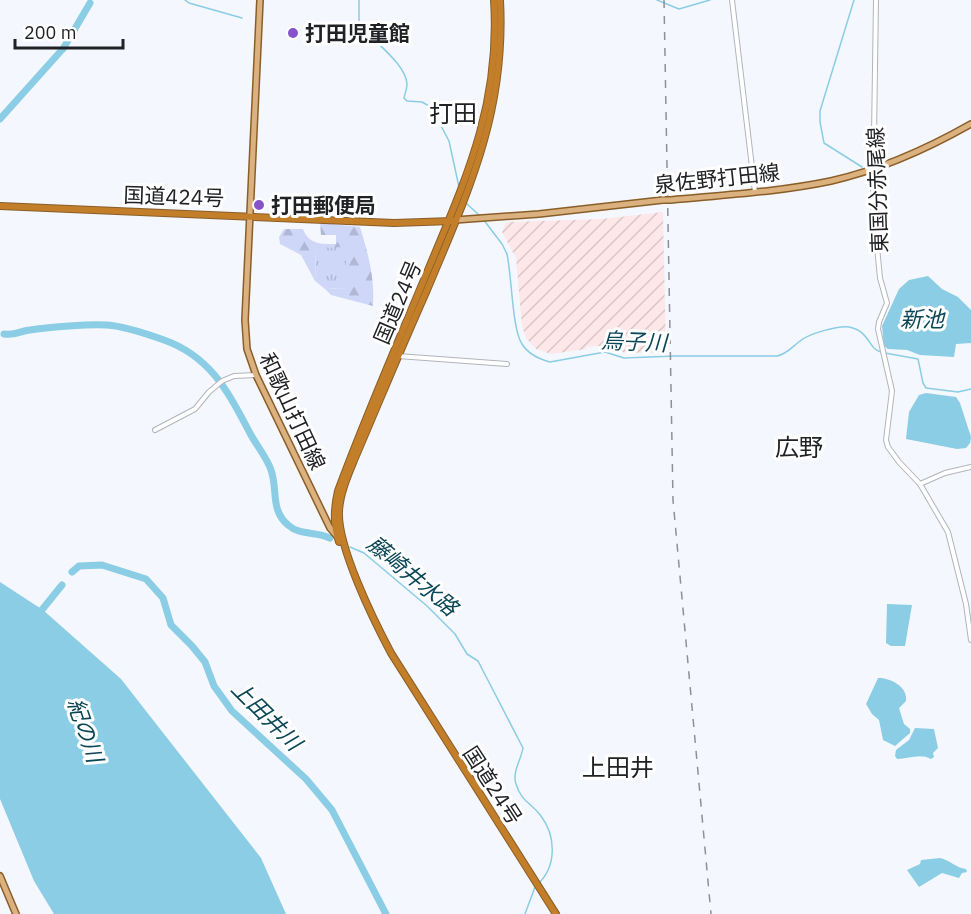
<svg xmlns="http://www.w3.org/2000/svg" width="971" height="914" font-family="'IBM Plex Sans','Noto Sans JP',sans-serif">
  <defs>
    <pattern id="industrial-furrows" width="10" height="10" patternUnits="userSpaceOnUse" patternTransform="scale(1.5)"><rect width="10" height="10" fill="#fde7e8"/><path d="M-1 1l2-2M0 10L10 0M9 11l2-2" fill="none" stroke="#d9c6c7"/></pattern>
    <pattern id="forest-firs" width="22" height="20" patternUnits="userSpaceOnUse" patternTransform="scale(1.5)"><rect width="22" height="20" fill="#cfd7f9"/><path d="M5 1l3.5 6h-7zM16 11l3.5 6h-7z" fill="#b1b8d5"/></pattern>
    <pattern id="park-tufts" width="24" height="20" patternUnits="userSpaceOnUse" patternTransform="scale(1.5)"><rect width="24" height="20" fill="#cfd7f9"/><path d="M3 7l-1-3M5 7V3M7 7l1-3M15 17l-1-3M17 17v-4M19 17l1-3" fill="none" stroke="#b1b8d5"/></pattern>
  </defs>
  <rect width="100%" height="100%" fill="#f5f7fe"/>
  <path fill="url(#industrial-furrows)" d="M 663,212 L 666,352 L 626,353 L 616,350 L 612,345 L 586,347 L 586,349 L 551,354 L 536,349 L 526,338 L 522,326 L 516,258 L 502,232 L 506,222 L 602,219 Z"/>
  <path fill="url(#forest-firs)" d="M 320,223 L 360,227 C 368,253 375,278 373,306 L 331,295 L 325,289 L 346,288 L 316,248 L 315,281 L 301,255 L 280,244 L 279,237 L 284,229 L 303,229 C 309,245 322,244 336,244 L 336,235 L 321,235 Z"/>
  <path fill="url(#park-tufts)" d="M 346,247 L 346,288 L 325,289 L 315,281 L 316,248 Z"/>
  <g fill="#8acde4">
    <path d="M 928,276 L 942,289 L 958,297 L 971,310 L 971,343 L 956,344 L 954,357 L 920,355 L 907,350 L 888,349 L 884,346 L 882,326 L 899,289 L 909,280 Z"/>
    <path d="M 926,393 L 956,397 L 960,403 L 971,437 L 970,443 L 966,448 L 957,449 L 906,439 L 909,412 L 919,395 Z"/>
    <path d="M 0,582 L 43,610 L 121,679 L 261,858 L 286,914 L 54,914 L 34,881 L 0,799 Z"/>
    <path d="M 887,604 L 912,605 L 905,646 L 891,646 L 886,643 Z"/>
    <path d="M 878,678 C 890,678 908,686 906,701 L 899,708 L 904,724 L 910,729 L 910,733 L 895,746 L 883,740 L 879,720 L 872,714 L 866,704 Z"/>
    <path d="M 915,728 L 934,729 L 938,748 L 933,753 L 934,757 L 931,759 C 920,753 909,759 897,759 L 895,756 L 896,750 L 909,740 Z"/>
    <path d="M 940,858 C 950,860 956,868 966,869 L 967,872 L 962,873 L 959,878 L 942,873 L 919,887 L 907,870 L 920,864 L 921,860 Z"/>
  </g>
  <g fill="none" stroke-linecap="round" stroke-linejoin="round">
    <g stroke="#8acde4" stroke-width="1.5">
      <path d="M 185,0 L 189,3 L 242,18"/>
      <path d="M 359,0 L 359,21 L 362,27 C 374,42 406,64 407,84 C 407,89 405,93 404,98 L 407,101 L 422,102 L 431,107 L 449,141 L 459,187"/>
      <path d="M 657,0 L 679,9 L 710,0"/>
      <path d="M 854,0 L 820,111 L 820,122 L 824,143 L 862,167"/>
      <path d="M 466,203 L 480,216"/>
      <path d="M 483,219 L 502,244 L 507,254 C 512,277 512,329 522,344 C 528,354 539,359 550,362 L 605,352 L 624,358 L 675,356 L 777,356 C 787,354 792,347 800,341 C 808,334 839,325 849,327 C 870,331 868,349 881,352"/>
      <path d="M 885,353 L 918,359 L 923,383 L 926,388 L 958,392 L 971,389"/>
      <path d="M 350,547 L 364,553 L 427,606 L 455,634 L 467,654 L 478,661 L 523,748 C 521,760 512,772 516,784 C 522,803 531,802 541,816 C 556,836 557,866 538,884"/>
      <path d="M 525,914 L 535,887"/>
    </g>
    <g stroke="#8acde4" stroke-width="7">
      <path d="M 63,49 L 90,3"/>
      <path d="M 0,119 L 60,52"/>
      <path d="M 4,334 C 16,336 19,331 30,330 C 51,327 87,324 107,325 C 122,326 150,335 164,340 C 212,357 229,394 251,435 C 257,446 267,458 271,470 C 278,489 270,510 288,525 C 300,536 316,531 330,538"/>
      <path d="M 72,572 L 79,566 L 102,565 L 146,579 L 163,598 L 171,625 L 192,646 L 205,662 L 214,686 L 232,711 L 306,779 L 332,810 L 386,914"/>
      <path d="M 37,616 L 62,585"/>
    </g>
    <g stroke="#b2b4bc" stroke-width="6">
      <g id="minor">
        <path d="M 732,0 L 755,192"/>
        <path d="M 876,0 L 873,205 L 880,278 L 887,303 L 879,322 L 878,329 L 892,391 L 886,440 L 888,447 L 899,462 L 920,484 L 948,532 L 966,604 L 971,640"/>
        <path d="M 398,356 L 507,364"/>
        <path d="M 155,430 L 195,409 L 209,392 L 222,381 L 234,376 L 256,375"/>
        <path d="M 920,484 L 945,473 L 971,467"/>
      </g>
    </g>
    <g stroke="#8a5e28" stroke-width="8">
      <g id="major">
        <path d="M 260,0 L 245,320 L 247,349 L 256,375 L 330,528 L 336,535"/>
        <path d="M 671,200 C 724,195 778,192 831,181 C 880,170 927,149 971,124"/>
        <path d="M 455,220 L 539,214 L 663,200"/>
        <path d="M 0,876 L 16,914"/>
      </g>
    </g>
    <g stroke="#8a5e28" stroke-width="8">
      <g id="highway">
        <path d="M 500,0 C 506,111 469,190 427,290 C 402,346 379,402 355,458 C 348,475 340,493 339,511 C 337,546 374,621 391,653 L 556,914"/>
        <path d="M 0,206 L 394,223 L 452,221"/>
        <path d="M 339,542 C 333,525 334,508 338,491 C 365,418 396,347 426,275 C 465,181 501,106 494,0"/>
      </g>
    </g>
    <use href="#minor" stroke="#fff" stroke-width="4"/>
    <use href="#major" stroke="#dbb27f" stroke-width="5"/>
    <use href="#highway" stroke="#c37e29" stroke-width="6"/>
    <path stroke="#8e9095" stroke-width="1.5" stroke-dasharray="8 8" stroke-linecap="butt" d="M 664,0 L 673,500 L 711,914"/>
    <g stroke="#8a5e28" stroke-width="8" stroke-linecap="butt">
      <path id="major-bridge" d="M 663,200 L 671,200"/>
    </g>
    <use href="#major-bridge" stroke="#dbb27f" stroke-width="5"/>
  </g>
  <g fill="#8653cb" stroke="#fff" stroke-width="2">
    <circle cx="293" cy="33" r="6"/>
    <circle cx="259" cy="205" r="6"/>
  </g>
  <g text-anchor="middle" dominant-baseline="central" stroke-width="6" stroke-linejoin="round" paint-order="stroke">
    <g font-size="21" font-weight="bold" fill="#212225" stroke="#fff" text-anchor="start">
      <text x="305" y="33">打田児童館</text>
      <text x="271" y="205">打田郵便局</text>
    </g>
    <g font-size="21" fill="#212225" stroke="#fff">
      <text transform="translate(717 178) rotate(-6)">泉佐野打田線</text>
      <text transform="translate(877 190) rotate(-92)">東国分赤尾線</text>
      <text transform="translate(174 196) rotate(2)">国道424号</text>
      <text transform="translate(397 302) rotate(-67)">国道24号</text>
      <text transform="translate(293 411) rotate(65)">和歌山打田線</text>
      <text transform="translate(493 785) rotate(57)">国道24号</text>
    </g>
    <g font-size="22" font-style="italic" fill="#0b4657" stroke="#fff">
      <text x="922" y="318">新池</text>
      <text transform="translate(634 341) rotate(2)">烏子川</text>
      <text transform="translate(413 575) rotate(40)">藤崎井水路</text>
      <text transform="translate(267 715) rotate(45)">上田井川</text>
      <text transform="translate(86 730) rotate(71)">紀の川</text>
    </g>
    <g font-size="24" fill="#212225" stroke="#fff">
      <text x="453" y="113">打田</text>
      <text x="799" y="447">広野</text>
      <text x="618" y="767">上田井</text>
    </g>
  </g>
  <path d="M15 39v9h108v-9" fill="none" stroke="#212225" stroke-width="3"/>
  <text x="24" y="39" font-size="18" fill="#212225" stroke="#ffffff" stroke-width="4.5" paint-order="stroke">200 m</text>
</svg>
